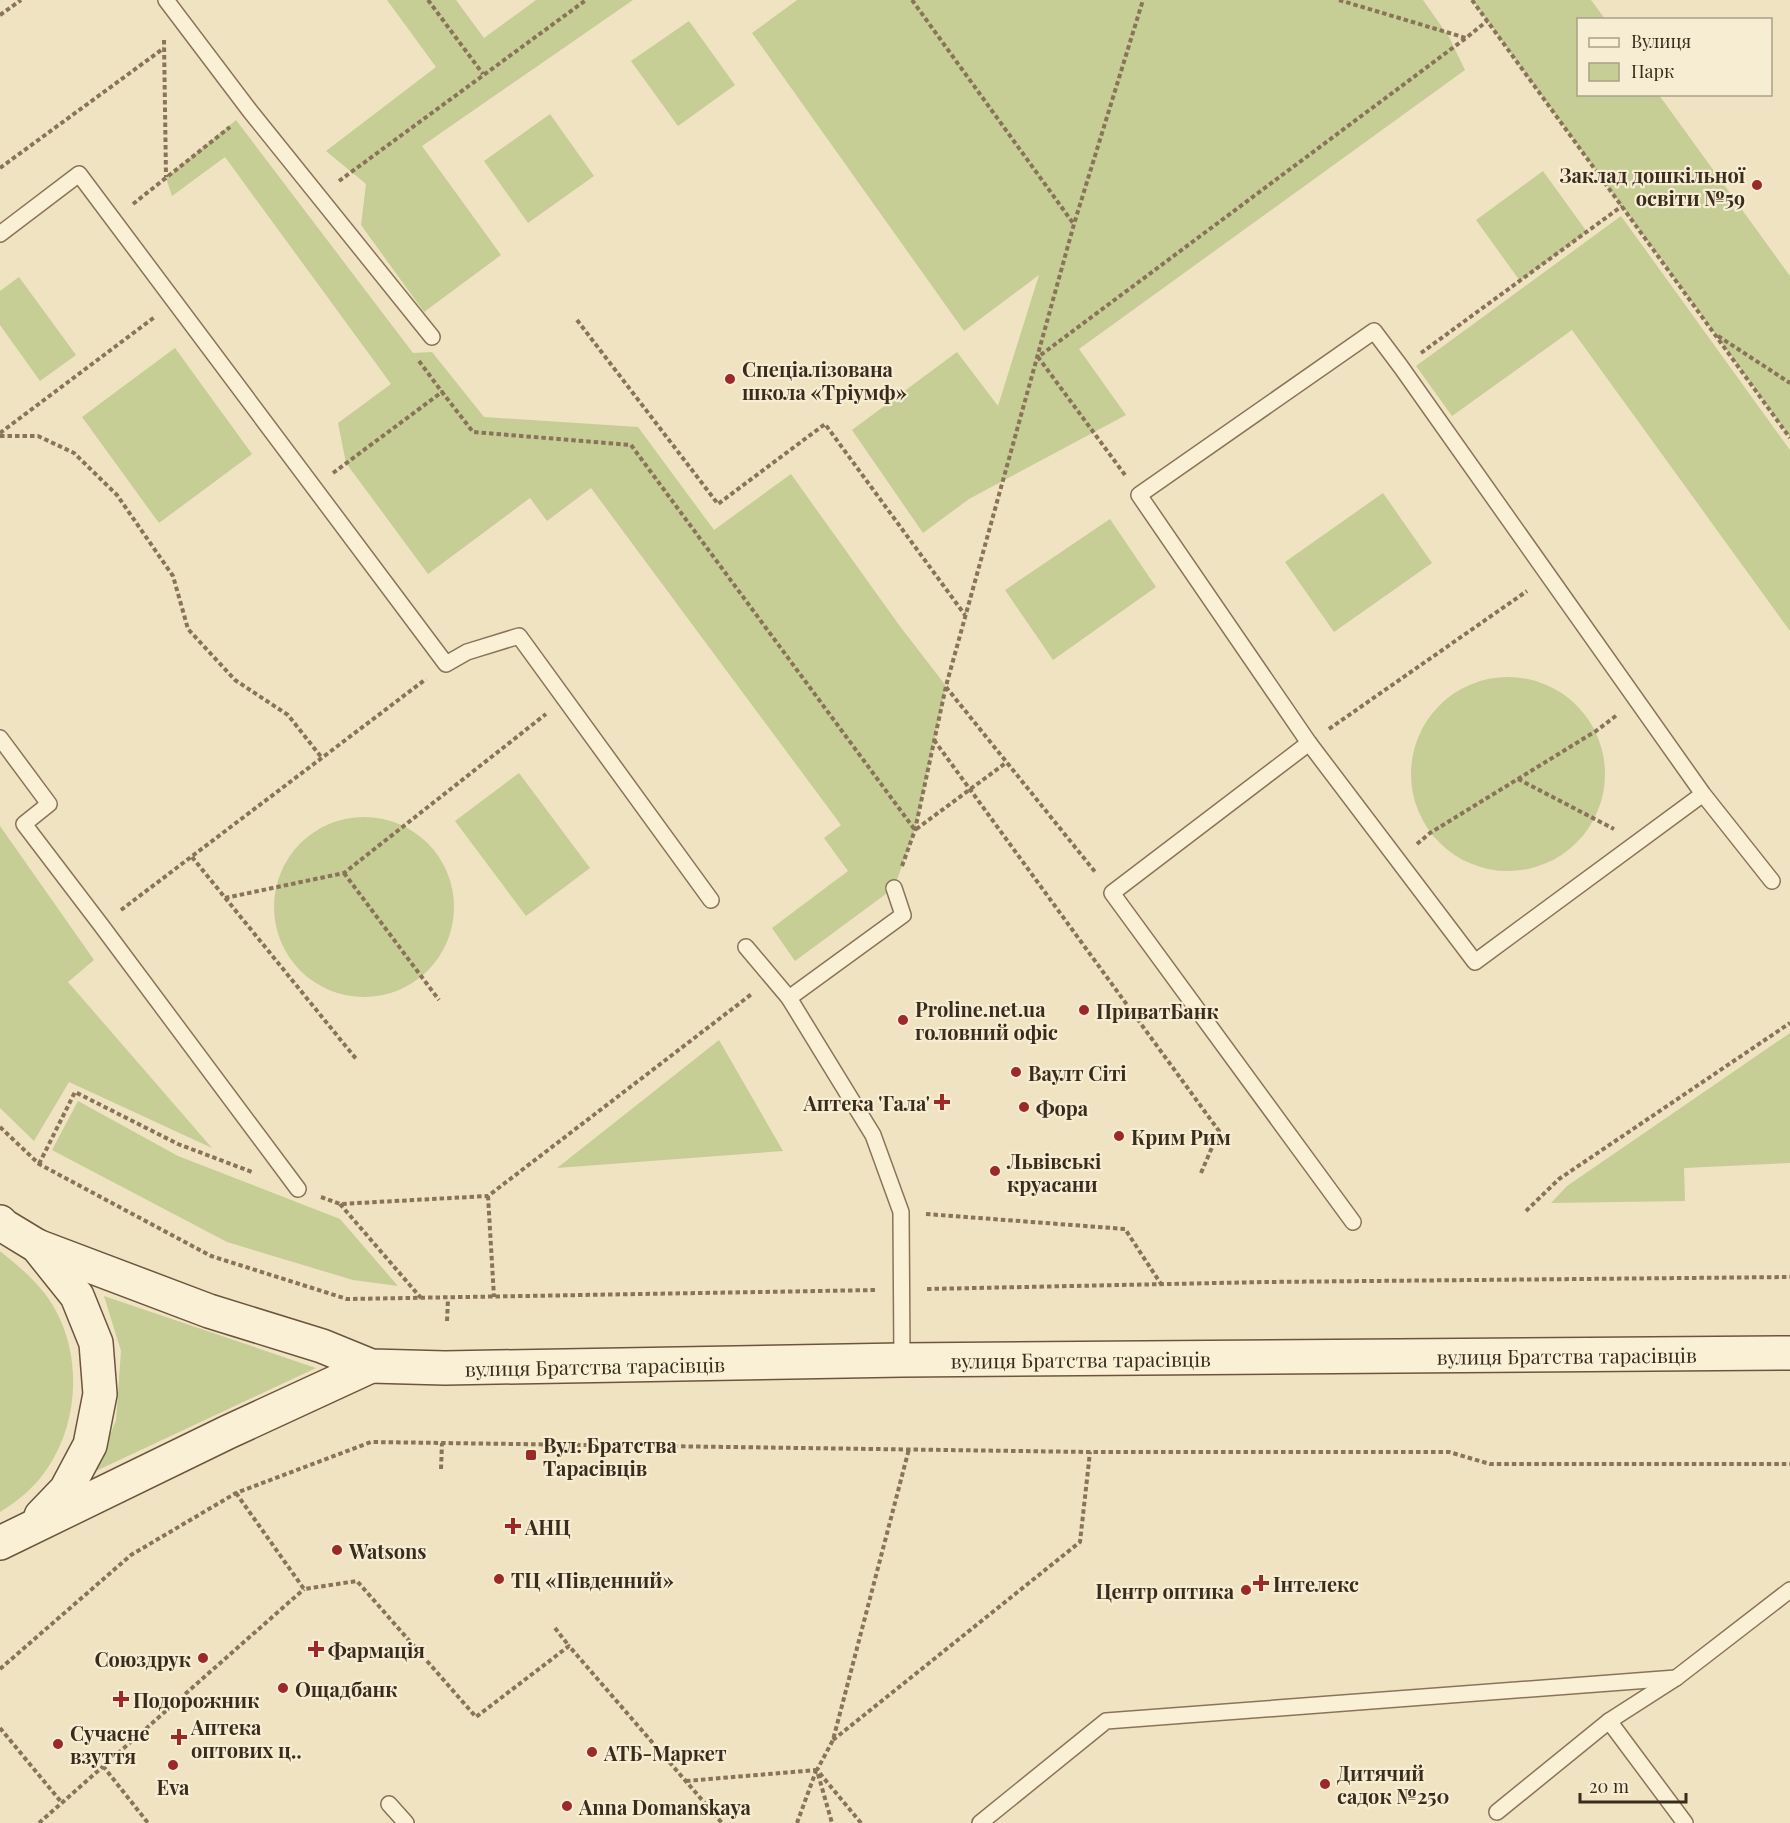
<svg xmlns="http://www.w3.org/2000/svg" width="1790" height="1823" font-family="'Playfair Display',serif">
  <rect width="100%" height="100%" fill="#efe3c2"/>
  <g fill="#c6ce96">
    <path d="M 387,0 L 456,0 L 484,38 L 536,0 L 633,0 L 422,146 L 501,255 L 424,312 L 361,225 L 366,184 L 326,151 L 436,67 Z"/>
    <path d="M 797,0 L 1423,0 L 1449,37 L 1465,70 L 1079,349 L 1126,415 L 969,499 L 923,533 L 852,430 L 957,352 L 998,406 L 1039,275 L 964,331 L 752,33 Z"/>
    <path d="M 1474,0 L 1591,0 L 1605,19 L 1578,20 L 1578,94 L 1659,95 L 1790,276 L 1790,437 L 1473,1 Z"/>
    <path d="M 689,21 L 735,85 L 678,126 L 631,61 Z"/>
    <path d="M 550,114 L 594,176 L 528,223 L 484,161 Z"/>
    <path d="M 236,120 L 413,353 L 432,352 L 484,417 L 638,427 L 714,530 L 791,474 L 899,625 L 946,686 L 915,830 L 894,888 L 795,961 L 772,928 L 848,871 L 824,838 L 841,825 L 591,488 L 547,521 L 530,498 L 428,574 L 346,463 L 338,423 L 391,384 L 225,157 L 172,196 L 166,178 Z"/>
    <path d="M 1543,171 L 1587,232 L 1520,281 L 1476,220 Z"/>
    <path d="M 1621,216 L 1790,450 L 1790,631 L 1572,330 L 1452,416 L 1416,366 Z"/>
    <path d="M 19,277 L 76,355 L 40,381 L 0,325 L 0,291 Z"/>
    <path d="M 175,348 L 252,454 L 159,523 L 82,417 Z"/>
    <path d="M 1383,493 L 1432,563 L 1334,632 L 1285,562 Z"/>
    <path d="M 1110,519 L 1156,587 L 1053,660 L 1005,590 Z"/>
    <circle cx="1508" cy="774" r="97"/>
    <path d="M 519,773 L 590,868 L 526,916 L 455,821 Z"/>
    <circle cx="364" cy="907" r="90"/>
    <path d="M 0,826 L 94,960 L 68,982 L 212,1148 L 69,1082 L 34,1141 L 0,1108 Z"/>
    <path d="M 1790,1033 L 1790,1163 L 1684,1168 L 1685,1201 L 1551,1203 L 1567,1186 Z"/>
    <path d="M 719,1040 L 783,1151 L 557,1168 Z"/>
    <path d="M 78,1101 L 178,1156 L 340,1219 L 398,1286 L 353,1280 L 227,1242 L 52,1150 Z"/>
    <path d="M 0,1251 C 22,1269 43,1286 56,1311 C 82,1359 78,1424 47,1469 C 35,1487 18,1501 0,1512 Z"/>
    <path d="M 104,1296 L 316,1368 L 96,1471 L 116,1420 L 121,1351 Z"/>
  </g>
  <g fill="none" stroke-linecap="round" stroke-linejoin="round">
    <g stroke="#8a7459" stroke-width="18">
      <g id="lane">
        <path d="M 166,0 L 250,111 L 432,337"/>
        <path d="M 0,234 L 79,174 L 446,664 L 467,652 L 519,636 L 711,900"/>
        <path d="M 0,738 L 49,804 L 24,824 L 101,925 L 298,1189"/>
        <path d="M 1309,743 L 1112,893 L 1353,1222"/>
        <path d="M 1703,794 L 1475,962 L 1309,743 L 1139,495 L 1374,331 L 1401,367 L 1703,794 L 1772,881"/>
        <path d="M 746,947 L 789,998 L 873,1135 L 901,1212 L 902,1360"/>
        <path d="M 789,998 L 903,915 L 894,888"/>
        <path d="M 389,1804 L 406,1823"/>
        <path d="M 1497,1812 L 1609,1721"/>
        <path d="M 980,1823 L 1106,1721 L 1676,1678"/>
        <path d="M 1685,1823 L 1609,1721 L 1676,1678 L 1790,1590"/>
      </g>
    </g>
    <g stroke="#6c553c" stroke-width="36">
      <g id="secondary">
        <path d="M 0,1222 L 4,1226 L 37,1246 L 77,1296 L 96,1343 L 100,1394 L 90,1445 L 66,1490 L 41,1516"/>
        <path id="s1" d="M 37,1246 L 209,1311 L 322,1346 L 371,1366 L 445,1368 L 902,1360 L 1790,1353"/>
        <path d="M 0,1543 L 228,1432 L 371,1366"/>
      </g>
    </g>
    <g stroke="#8a7459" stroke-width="4" stroke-dasharray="4.5 3" stroke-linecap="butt">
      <path d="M 428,0 L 483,74"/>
      <path d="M 912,0 L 1073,223"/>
      <path d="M 1339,0 L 1466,38 L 1487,21"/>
      <path d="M 1472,0 L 1790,438"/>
      <path d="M 0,15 L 21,0"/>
      <path d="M 164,40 L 166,177"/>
      <path d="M 0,168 L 164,48"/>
      <path d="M 339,181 L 586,0"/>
      <path d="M 133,204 L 230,127"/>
      <path d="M 577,320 L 718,504 L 825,424 L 965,615"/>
      <path d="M 1718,336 L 1790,383"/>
      <path d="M 1421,353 L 1622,206"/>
      <path d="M 419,361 L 442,392"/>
      <path d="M 0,433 L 156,316"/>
      <path d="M 0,436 L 38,436 L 74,453 L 117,495 L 173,576 L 188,629 L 235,680 L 288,715 L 322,758"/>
      <path d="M 333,473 L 442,392 L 473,432 L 631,445 L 915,830 L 1007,762"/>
      <path d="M 1125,475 L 1038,357 L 1466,38"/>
      <path d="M 946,687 L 1096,873"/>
      <path d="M 1329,729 L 1527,591"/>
      <path d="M 934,740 L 1219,1131 L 1201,1173"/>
      <path d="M 1518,779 L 1614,829"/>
      <path d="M 1417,844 L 1430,833 L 1596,731 L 1617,715"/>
      <path d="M 192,857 L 357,1060"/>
      <path d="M 902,866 L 915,830 L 946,686 L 1074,224 L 1143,0"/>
      <path d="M 344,873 L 439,1000"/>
      <path d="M 225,898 L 344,873 L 546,714"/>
      <path d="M 121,910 L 426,679"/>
      <path d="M 0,1127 L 39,1164 L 211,1256 L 347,1299 L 877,1290"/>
      <path d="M 39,1164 L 75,1092 L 178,1144 L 252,1172"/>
      <path d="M 488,1196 L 494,1297"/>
      <path d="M 321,1197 L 340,1204 L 488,1196 L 753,993"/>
      <path d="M 340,1204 L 421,1298"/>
      <path d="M 1526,1211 L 1559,1179 L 1790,1023"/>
      <path d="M 926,1214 L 1125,1229 L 1161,1284"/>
      <path d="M 927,1289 L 1265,1282 L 1790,1277"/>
      <path d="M 447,1321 L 448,1299"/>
      <path d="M 441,1469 L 442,1443"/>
      <path d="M 236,1493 L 304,1589 L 357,1581 L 476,1717 L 569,1646 L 722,1823"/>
      <path d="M 555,1628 L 569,1646"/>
      <path d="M 0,1669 L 131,1555 L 236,1493 L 371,1442 L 1090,1452 L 1449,1452 L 1490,1464 L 1790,1464"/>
      <path d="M 0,1728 L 62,1803"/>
      <path d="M 833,1740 L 1080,1542 L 1090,1452"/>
      <path d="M 103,1766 L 148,1823"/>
      <path d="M 818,1774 L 832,1823"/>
      <path d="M 686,1781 L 817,1770"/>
      <path d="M 39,1823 L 304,1589"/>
      <path d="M 797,1823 L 816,1771"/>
      <path d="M 861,1823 L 817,1770 L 833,1740 L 909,1449"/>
    </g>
    <use href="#lane" stroke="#faf0d6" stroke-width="15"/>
    <use href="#secondary" stroke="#faf0d6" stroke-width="33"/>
  </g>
  <g fill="#9b2927" stroke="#f7edd2" stroke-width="2">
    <circle cx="1757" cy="185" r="6"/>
    <circle cx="730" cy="379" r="6"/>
    <circle cx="1084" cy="1010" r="6"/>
    <circle cx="903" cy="1020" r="6"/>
    <circle cx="1016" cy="1072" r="6"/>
    <path d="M939 1093h6v6h6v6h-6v6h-6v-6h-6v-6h6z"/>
    <circle cx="1024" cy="1107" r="6"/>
    <circle cx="1119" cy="1136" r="6"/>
    <circle cx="995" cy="1171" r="6"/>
    <rect x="525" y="1449" width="12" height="12" rx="3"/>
    <path d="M510 1517h6v6h6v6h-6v6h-6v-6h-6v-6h6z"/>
    <circle cx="337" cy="1550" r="6"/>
    <circle cx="499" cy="1579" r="6"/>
    <path d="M1258 1574h6v6h6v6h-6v6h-6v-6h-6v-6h6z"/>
    <circle cx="1246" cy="1590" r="6"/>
    <path d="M313 1640h6v6h6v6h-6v6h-6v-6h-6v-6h6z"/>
    <circle cx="203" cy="1658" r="6"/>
    <circle cx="283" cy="1688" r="6"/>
    <path d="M118 1690h6v6h6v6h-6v6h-6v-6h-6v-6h6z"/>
    <path d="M176 1728h6v6h6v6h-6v6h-6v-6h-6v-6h6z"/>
    <circle cx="58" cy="1744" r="6"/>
    <circle cx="592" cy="1752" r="6"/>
    <circle cx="173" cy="1765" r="6"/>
    <circle cx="1325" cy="1784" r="6"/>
    <circle cx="567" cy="1806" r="6"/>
  </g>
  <g text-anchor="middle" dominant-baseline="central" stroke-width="4.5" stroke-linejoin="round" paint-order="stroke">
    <g font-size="20" font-weight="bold" fill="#392c1d" stroke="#f7edd2" text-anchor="start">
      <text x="1745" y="174" text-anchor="end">Заклад дошкільної<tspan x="1745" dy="23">освіти №59</tspan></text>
      <text x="742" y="368">Спеціалізована<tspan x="742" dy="23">школа «Тріумф»</tspan></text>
      <text x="915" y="1008">Proline.net.ua<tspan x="915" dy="23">головний офіс</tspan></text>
      <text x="1096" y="1010">ПриватБанк</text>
      <text x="1028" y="1072">Ваулт Сіті</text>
      <text x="930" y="1102" text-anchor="end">Аптека 'Гала'</text>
      <text x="1036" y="1107">Фора</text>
      <text x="1131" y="1136">Крим Рим</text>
      <text x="1007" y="1160">Львівські<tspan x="1007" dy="23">круасани</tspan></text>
      <text x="543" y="1444">Вул. Братства<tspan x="543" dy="23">Тарасівців</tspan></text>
      <text x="525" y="1526">АНЦ</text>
      <text x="349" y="1550">Watsons</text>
      <text x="511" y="1579">ТЦ «Південний»</text>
      <text x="1273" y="1583">Інтелекс</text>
      <text x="1234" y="1590" text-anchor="end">Центр оптика</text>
      <text x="328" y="1649">Фармація</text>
      <text x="191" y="1658" text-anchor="end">Союздрук</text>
      <text x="295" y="1688">Ощадбанк</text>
      <text x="133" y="1699">Подорожник</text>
      <text x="191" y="1726">Аптека<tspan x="191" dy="23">оптових ц‥</tspan></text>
      <text x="70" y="1732">Сучасне<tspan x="70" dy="23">взуття</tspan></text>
      <text x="604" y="1752">АТБ-Маркет</text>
      <text x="1337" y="1772">Дитячий<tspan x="1337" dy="23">садок №250</tspan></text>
      <text x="173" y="1786" text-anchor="middle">Eva</text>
      <text x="579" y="1806">Anna Domanskaya</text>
    </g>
    <g font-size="20" fill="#392c1d" stroke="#f7edd2">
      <text stroke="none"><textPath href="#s1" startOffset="1551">вулиця Братства тарасівців</textPath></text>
      <text stroke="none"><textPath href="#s1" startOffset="1065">вулиця Братства тарасівців</textPath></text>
      <text stroke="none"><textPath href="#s1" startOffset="579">вулиця Братства тарасівців</textPath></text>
    </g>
  </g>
  <rect x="1577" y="18" width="195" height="78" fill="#f7edd2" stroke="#aba08a" stroke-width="1.5"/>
  <rect x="1589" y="38" width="30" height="9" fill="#faf0d6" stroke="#aba08a" stroke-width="1.5"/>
  <text x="1631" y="48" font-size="18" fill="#392c1d">Вулиця</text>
  <rect x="1589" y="63" width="30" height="18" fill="#c6ce96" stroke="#aba08a" stroke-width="1.5"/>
  <text x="1631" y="78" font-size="18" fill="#392c1d">Парк</text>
  <path d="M1580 1793v9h106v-9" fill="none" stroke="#392c1d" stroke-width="3"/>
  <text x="1589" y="1793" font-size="18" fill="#392c1d" stroke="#f7edd2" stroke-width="4.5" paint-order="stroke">20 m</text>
</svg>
